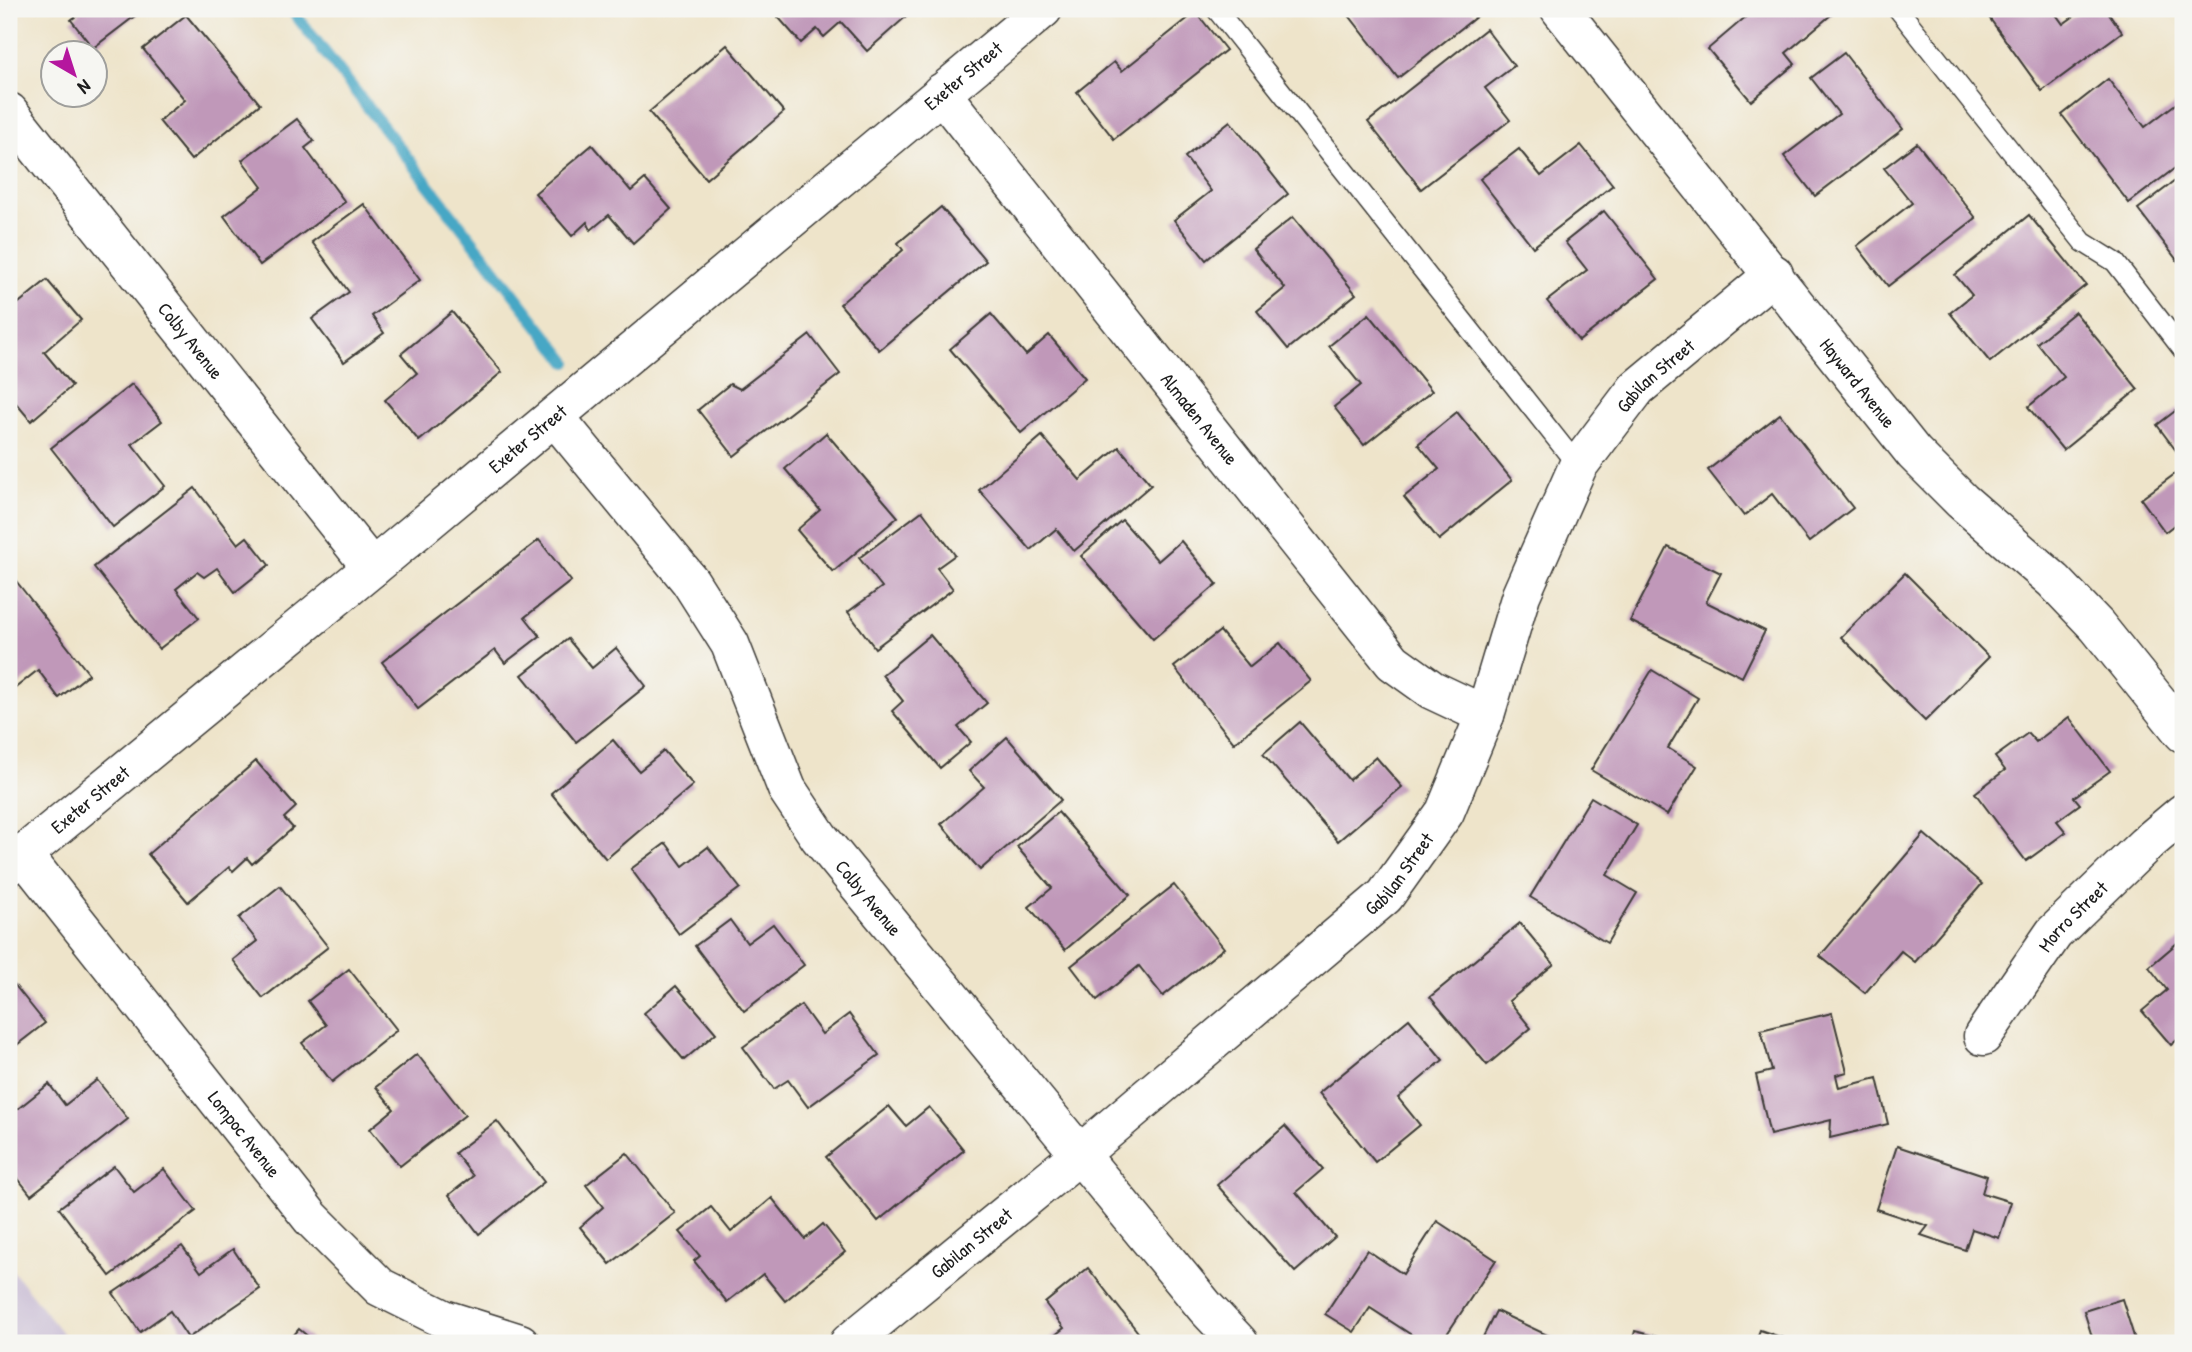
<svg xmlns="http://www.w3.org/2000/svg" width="2192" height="1352" font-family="'Patrick Hand',sans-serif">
  <rect width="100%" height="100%" fill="#f6f6f2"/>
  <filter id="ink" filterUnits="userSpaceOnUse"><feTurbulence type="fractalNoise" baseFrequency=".0143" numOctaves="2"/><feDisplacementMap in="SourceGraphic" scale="14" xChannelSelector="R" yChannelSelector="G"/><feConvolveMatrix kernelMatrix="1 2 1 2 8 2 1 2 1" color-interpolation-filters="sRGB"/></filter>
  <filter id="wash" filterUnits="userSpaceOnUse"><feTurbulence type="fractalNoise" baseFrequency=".00686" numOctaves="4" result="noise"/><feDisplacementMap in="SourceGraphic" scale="28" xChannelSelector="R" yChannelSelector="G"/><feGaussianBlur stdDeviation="1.57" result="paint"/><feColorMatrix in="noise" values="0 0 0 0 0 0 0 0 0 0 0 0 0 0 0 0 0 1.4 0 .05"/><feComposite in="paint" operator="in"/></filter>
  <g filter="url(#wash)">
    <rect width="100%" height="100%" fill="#eee4ca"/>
    <path fill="#cbbfd6" d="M 9,1266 L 70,1343 L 9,1343 Z"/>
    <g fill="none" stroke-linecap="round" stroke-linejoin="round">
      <path stroke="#46a7c5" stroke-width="12" d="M 291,9 L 567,362"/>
    </g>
    <g id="blocks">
      <g fill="#c098b9">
        <path d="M 77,9 L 144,9 L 93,48 L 71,20 L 80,13 Z"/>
        <path d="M 771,9 L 905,9 L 909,14 L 867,51 L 841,22 L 824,37 L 817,29 L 801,43 Z"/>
        <path d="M 1344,9 L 1471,9 L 1477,16 L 1398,78 Z"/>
        <path d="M 1743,9 L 1838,9 L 1786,53 L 1795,64 L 1751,101 L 1708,49 L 1748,15 Z"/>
        <path d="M 1983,9 L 2052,9 L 2063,24 L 2084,9 L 2106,9 L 2122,32 L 2042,91 Z"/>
        <path d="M 1196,12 L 1226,50 L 1114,139 L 1077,92 L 1114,62 L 1122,71 Z"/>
        <path d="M 186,15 L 260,104 L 191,160 L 159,121 L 185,100 L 143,49 Z"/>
        <path d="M 1486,29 L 1514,66 L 1485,88 L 1510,120 L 1421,189 L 1368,122 Z"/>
        <path d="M 727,45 L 784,112 L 706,179 L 649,112 Z"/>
        <path d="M 1844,53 L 1903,129 L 1815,196 L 1784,156 L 1839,114 L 1811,78 Z"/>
        <path d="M 2108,79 L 2145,127 L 2178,102 L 2183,108 L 2183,162 L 2129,203 L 2062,115 Z"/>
        <path d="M 297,119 L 314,141 L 305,148 L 345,202 L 260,265 L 224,216 L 262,187 L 242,160 Z"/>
        <path d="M 1230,121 L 1288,194 L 1206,260 L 1174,220 L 1211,191 L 1185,157 Z"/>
        <path d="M 1917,143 L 1976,218 L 1888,286 L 1857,246 L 1912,203 L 1884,168 Z"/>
        <path d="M 592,145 L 631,191 L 645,179 L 671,209 L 633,243 L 609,215 L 591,230 L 587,222 L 572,236 L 535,193 Z"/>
        <path d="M 1581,145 L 1613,185 L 1533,247 L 1480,179 L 1519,149 L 1541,176 Z"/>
        <path d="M 2183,175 L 2183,268 L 2138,209 Z"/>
        <path d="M 364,204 L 420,280 L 372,316 L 384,333 L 344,362 L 312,319 L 349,292 L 312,242 Z"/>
        <path d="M 941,207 L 986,261 L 879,350 L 840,304 L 903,250 L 898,243 Z"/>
        <path d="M 1604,211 L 1658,279 L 1579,341 L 1547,301 L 1587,270 L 1565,242 Z"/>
        <path d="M 2029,215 L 2086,285 L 1990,362 L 1950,313 L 1972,295 L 1955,275 Z"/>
        <path d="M 1293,217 L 1356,294 L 1288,349 L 1257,311 L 1285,288 L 1253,249 Z"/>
        <path d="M 47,280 L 81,320 L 44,352 L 72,386 L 31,421 L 9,395 L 9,311 Z"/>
        <path d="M 452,312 L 502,372 L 419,441 L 385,400 L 417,373 L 401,354 Z"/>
        <path d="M 2075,312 L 2138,389 L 2063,450 L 2028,407 L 2064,377 L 2037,343 Z"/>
        <path d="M 991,314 L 1026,355 L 1049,335 L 1085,378 L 1021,433 L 950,349 Z"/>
        <path d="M 1369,314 L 1432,391 L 1364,445 L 1334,407 L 1361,385 L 1329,346 Z"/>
        <path d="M 810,335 L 840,374 L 734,456 L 698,410 L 730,384 L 740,389 Z"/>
        <path d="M 132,384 L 162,421 L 132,444 L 165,486 L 113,527 L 51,448 Z"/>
        <path d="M 2183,405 L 2183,460 L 2157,425 Z"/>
        <path d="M 1457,412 L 1512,480 L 1439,540 L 1404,497 L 1439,469 L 1418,444 Z"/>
        <path d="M 1780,414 L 1853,508 L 1809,542 L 1772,494 L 1744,516 L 1708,470 Z"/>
        <path d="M 826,433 L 898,517 L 833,572 L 797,530 L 820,510 L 785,469 Z"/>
        <path d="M 1042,436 L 1080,480 L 1119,447 L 1151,485 L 1074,551 L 1056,529 L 1031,550 L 979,490 Z"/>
        <path d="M 2183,468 L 2183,518 L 2165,532 L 2141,499 Z"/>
        <path d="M 195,488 L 238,544 L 247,537 L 269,565 L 235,592 L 217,568 L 204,577 L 197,572 L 176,589 L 199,618 L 159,649 L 94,567 Z"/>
        <path d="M 922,511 L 955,555 L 937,568 L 953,589 L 875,648 L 848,612 L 882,587 L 859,558 Z"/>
        <path d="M 1122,520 L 1158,561 L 1181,541 L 1217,584 L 1153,639 L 1081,556 Z"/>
        <path d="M 539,540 L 571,581 L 525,617 L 540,636 L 505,663 L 495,650 L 418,709 L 382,662 Z"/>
        <path d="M 1668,547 L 1721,573 L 1706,602 L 1765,631 L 1742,677 L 1630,621 Z"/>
        <path d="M 9,572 L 89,674 L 59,698 L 38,670 L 9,693 Z"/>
        <path d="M 1905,573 L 1989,657 L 1925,721 L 1841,637 Z"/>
        <path d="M 1220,631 L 1250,667 L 1280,643 L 1311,681 L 1234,743 L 1174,667 Z"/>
        <path d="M 930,635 L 987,703 L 958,727 L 971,742 L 940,768 L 892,711 L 903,701 L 882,675 Z"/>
        <path d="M 568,639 L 592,668 L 616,648 L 646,686 L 576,742 L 522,675 Z"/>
        <path d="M 1652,670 L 1698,698 L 1668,748 L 1697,766 L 1667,815 L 1591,770 Z"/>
        <path d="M 2069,717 L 2110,771 L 2074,797 L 2080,804 L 2057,821 L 2066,832 L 2026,861 L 1975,793 L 2005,770 L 1995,757 L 2028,733 L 2036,742 Z"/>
        <path d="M 1300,722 L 1349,780 L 1376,757 L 1402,787 L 1338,841 L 1263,754 Z"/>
        <path d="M 1007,737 L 1061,800 L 980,870 L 941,824 L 984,787 L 969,771 Z"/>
        <path d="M 613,740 L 639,771 L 664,751 L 693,785 L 606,859 L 551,793 Z"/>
        <path d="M 256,761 L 296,807 L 284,818 L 293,828 L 252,864 L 247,858 L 233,871 L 229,867 L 188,902 L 148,854 Z"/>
        <path d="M 1591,797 L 1637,825 L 1607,875 L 1637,893 L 1607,943 L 1530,897 Z"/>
        <path d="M 1058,812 L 1130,895 L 1065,950 L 1029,907 L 1052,888 L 1017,847 Z"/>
        <path d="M 1924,834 L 1982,884 L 1915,962 L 1901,951 L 1865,993 L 1820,956 Z"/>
        <path d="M 666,843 L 683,866 L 708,847 L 740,888 L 679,934 L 631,869 Z"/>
        <path d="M 1174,885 L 1224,948 L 1163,996 L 1139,966 L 1097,1000 L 1071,966 Z"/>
        <path d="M 280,886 L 328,947 L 263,998 L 233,960 L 257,941 L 239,918 Z"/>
        <path d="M 730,920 L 747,943 L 773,924 L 804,965 L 744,1011 L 695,946 Z"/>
        <path d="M 1520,923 L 1554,964 L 1509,1001 L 1531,1028 L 1487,1065 L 1430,997 Z"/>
        <path d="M 2183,938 L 2183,1035 L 2171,1045 L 2142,1011 L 2167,990 L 2149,967 Z"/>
        <path d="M 349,969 L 397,1030 L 332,1082 L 302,1043 L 326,1025 L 308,1001 Z"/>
        <path d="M 9,978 L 45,1023 L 9,1051 Z"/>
        <path d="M 676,986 L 716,1033 L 684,1060 L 644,1013 Z"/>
        <path d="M 801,1005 L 822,1034 L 849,1014 L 879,1055 L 808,1107 L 788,1080 L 774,1089 L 743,1047 Z"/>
        <path d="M 1832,1013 L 1847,1072 L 1836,1075 L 1839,1088 L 1877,1078 L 1888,1124 L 1830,1138 L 1831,1120 L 1770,1135 L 1756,1075 L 1772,1071 L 1761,1030 Z"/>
        <path d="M 1409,1019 L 1443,1060 L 1398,1098 L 1420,1125 L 1375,1162 L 1319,1093 Z"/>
        <path d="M 417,1054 L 465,1115 L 400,1166 L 370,1129 L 394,1109 L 376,1087 Z"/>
        <path d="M 97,1080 L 128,1119 L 31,1195 L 9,1167 L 9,1116 L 49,1084 L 65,1105 Z"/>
        <path d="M 889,1106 L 906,1126 L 929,1107 L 964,1150 L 878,1221 L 826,1157 Z"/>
        <path d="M 497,1121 L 544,1182 L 479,1234 L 449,1195 L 473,1176 L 455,1153 Z"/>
        <path d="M 1285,1126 L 1323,1169 L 1296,1192 L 1335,1237 L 1295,1272 L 1217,1185 Z"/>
        <path d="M 1897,1146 L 1987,1176 L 1982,1193 L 2011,1202 L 1999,1238 L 1972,1229 L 1965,1250 L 1921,1235 L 1928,1226 L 1876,1209 Z"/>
        <path d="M 627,1153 L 675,1213 L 610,1264 L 580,1227 L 603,1207 L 586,1185 Z"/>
        <path d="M 114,1166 L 134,1192 L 164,1169 L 196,1211 L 110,1276 L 59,1208 Z"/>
        <path d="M 772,1198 L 805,1239 L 823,1224 L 845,1252 L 785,1301 L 763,1274 L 727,1302 L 694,1261 L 700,1256 L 680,1232 L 711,1207 L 731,1232 Z"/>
        <path d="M 1437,1221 L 1496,1260 L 1441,1343 L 1424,1343 L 1370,1308 L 1354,1332 L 1325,1314 L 1367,1250 L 1403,1274 Z"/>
        <path d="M 182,1246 L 201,1272 L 233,1249 L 260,1289 L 188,1338 L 170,1311 L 140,1332 L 113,1293 Z"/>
        <path d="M 1088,1268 L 1144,1340 L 1140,1343 L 1045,1343 L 1064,1328 L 1045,1303 Z"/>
        <path d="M 2122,1299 L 2136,1343 L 2094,1343 L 2084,1311 Z"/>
        <path d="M 1496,1311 L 1564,1343 L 1480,1343 Z"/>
        <path d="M 299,1329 L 316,1343 L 287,1343 Z"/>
        <path d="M 1760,1330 L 1798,1343 L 1755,1343 Z"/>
        <path d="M 1635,1331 L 1677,1342 L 1677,1343 L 1632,1343 Z"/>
      </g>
    </g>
  </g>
  <g filter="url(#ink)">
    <use href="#blocks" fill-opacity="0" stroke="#3c3a36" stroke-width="2"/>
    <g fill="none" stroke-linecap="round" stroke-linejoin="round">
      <g stroke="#3c3a36" stroke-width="22">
        <g id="lane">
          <path d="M 1216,9 L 1578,466"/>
          <path d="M 1898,9 L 2083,242 L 2115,262 L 2183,350"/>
        </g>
      </g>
      <g stroke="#3c3a36" stroke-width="41">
        <g id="street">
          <path id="s1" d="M 1560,9 L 1914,453 L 1962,501 L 2054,581 L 2097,626 L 2183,733"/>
          <path id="s2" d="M 941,93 L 1393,662 L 1432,690 L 1485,715"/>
          <path id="s3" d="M 9,112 L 372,568"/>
          <path id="s4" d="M 555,417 L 690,581 L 730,644 L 787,789 L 819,837 L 1206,1308 L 1239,1343"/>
          <path id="s5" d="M 23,854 L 311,1218 L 380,1287 L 444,1319 L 520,1343"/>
          <path id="s6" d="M 9,866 L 389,554 L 1043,9"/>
          <path id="s7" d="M 1983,1036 L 2054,933 L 2145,845 L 2183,813"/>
          <path id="s8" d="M 849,1343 L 1080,1154 L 1385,896 L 1445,812 L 1485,715 L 1521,595 L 1578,466 L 1637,388 L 1774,274"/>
        </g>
      </g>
      <use href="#lane" stroke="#fff" stroke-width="19"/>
      <use href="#street" stroke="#fff" stroke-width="38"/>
    </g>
  </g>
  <g text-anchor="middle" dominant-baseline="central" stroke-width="6" stroke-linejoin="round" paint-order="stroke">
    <g font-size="19" fill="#1c1c1c" stroke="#f6f6f2">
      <text stroke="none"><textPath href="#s6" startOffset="1239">Exeter Street</textPath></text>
      <text stroke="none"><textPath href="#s3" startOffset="292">Colby Avenue</textPath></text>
      <text stroke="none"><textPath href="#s8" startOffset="1292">Gabilan Street</textPath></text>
      <text stroke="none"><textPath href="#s1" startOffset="478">Hayward Avenue</textPath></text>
      <text stroke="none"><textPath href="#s2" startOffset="416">Almaden Avenue</textPath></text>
      <text stroke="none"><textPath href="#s6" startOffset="672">Exeter Street</textPath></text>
      <text stroke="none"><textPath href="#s6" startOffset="105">Exeter Street</textPath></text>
      <text stroke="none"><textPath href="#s8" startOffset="724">Gabilan Street</textPath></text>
      <text stroke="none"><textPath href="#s4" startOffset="579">Colby Avenue</textPath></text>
      <text stroke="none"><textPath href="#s7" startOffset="150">Morro Street</textPath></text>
      <text stroke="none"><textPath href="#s5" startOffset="357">Lompoc Avenue</textPath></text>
      <text stroke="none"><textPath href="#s8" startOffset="158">Gabilan Street</textPath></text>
    </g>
  </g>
  <rect width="2192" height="1352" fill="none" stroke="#f6f6f2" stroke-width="35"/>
  <g transform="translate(74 74) rotate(141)"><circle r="33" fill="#f6f6f2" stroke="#9f9f9c" stroke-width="2"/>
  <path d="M0-5L12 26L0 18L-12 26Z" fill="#b5179e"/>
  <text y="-10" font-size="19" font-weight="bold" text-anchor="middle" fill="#1c1c1c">N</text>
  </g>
</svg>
